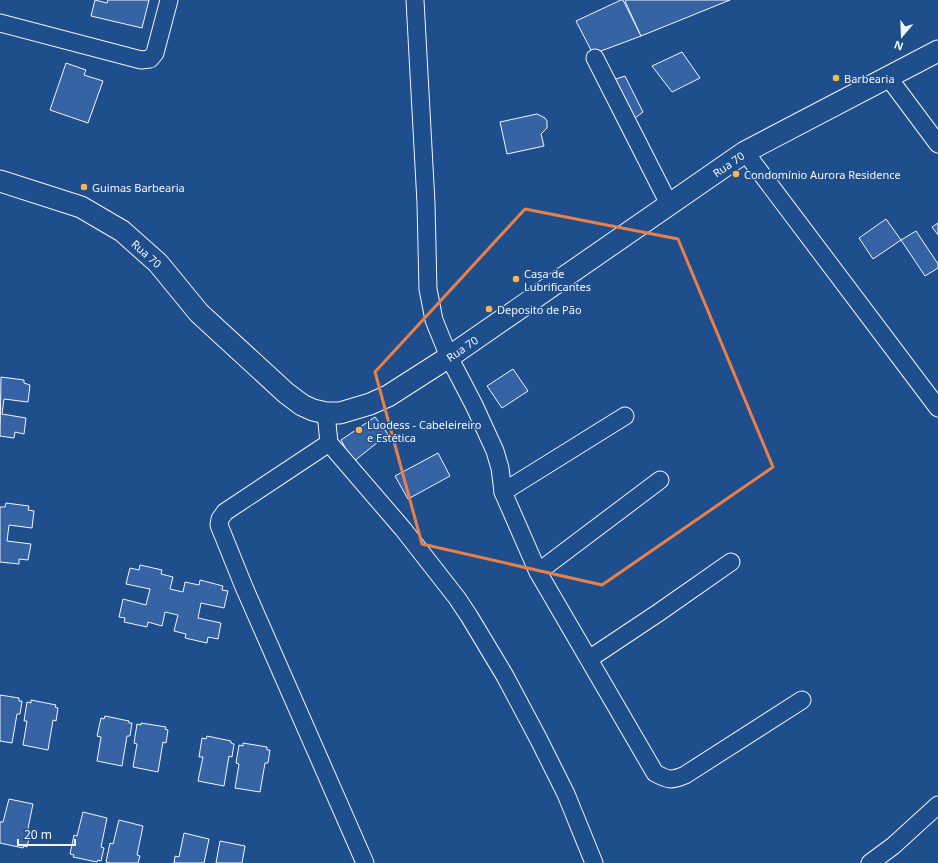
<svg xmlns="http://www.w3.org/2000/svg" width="938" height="863" font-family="'Noto Sans',sans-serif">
  <rect width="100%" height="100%" fill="#1f4e8c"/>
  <g fill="#3563a3" stroke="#f2f6ff">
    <path d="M 95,0 L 107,3 L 108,0 L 149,0 L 142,28 L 91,16 Z"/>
    <path d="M 621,0 L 623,0 L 641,36 L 593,54 L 576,21 Z"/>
    <path d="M 627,0 L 730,0 L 641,36 L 625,1 Z"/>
    <path d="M 682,52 L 700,78 L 672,92 L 652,66 Z"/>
    <path d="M 66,63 L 86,70 L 84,75 L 103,81 L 88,123 L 50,110 Z"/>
    <path d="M 625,76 L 643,112 L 631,121 L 610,81 Z"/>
    <path d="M 537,114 L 545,118 L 547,121 L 547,128 L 541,134 L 544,146 L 507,154 L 500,122 Z"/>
    <path d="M 886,219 L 901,240 L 873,259 L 859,238 Z"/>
    <path d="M 938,223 L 938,235 L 932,227 Z"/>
    <path d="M 916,231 L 938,264 L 938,268 L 925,276 L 901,240 Z"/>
    <path d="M 513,369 L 528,391 L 502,408 L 487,386 Z"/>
    <path d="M 1,377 L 24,380 L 24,383 L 30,385 L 28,402 L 4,399 L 2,414 L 26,418 L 24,434 L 15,432 L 14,438 L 0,436 Z"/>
    <path d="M 375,417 L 388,434 L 353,462 L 341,440 Z"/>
    <path d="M 438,453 L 450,476 L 408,499 L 395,476 Z"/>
    <path d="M 6,503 L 29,506 L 28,510 L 34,511 L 32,528 L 9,525 L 7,541 L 31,544 L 28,560 L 19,559 L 19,564 L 0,562 L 0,507 L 5,507 Z"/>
    <path d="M 140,565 L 162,570 L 161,574 L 173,577 L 170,589 L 183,592 L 185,582 L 199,585 L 200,580 L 223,586 L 222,590 L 228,591 L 224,608 L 201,603 L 198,618 L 221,623 L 218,639 L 208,637 L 207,643 L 185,638 L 186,634 L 174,631 L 178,615 L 165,612 L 162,626 L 148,622 L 147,627 L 124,622 L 125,618 L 119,617 L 123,599 L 146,605 L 150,589 L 126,584 L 130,568 L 139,570 Z"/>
    <path d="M 0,695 L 19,698 L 19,701 L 22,701 L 20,714 L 17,714 L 12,743 L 0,741 Z"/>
    <path d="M 31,700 L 56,705 L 55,707 L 58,708 L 56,721 L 53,720 L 48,750 L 23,745 L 27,721 L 24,721 L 27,702 L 31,703 Z"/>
    <path d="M 105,716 L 129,721 L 129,723 L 132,723 L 130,736 L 127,736 L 122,766 L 97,761 L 101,737 L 97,736 L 101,718 L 104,719 Z"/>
    <path d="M 141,723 L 166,727 L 165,729 L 168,730 L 166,743 L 163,742 L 158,772 L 133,767 L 137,744 L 134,743 L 137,724 L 141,725 Z"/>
    <path d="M 207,736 L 231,741 L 231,743 L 234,744 L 232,757 L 229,756 L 224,786 L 198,781 L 203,757 L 199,757 L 202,738 L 206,739 Z"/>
    <path d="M 243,743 L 267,747 L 267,750 L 270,750 L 268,763 L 265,763 L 260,792 L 235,788 L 239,764 L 236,763 L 239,745 L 243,746 Z"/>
    <path d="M 9,799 L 33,804 L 27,833 L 30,834 L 27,847 L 24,846 L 23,848 L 0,843 L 0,822 L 3,822 Z"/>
    <path d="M 83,812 L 107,818 L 101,847 L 104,848 L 101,861 L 98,860 L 97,862 L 73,857 L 74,855 L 70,854 L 74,835 L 77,836 Z"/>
    <path d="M 119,820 L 143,826 L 137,855 L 140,856 L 138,863 L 109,863 L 106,862 L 110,843 L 113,844 Z"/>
    <path d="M 184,833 L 209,839 L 204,863 L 174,863 L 175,856 L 179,857 Z"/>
    <path d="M 220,841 L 245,846 L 242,863 L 216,863 Z"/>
  </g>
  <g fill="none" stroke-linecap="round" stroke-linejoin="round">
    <g stroke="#f2f6ff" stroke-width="19">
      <g id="minor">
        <path d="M 415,0 L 426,203 L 428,289 L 434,320 L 449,357 L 474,405 L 495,451 L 500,468 L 503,492 L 538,572 L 655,773 C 668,780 671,781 685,775 L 802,700"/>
        <path d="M 0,23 L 141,60 L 150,59 L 155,53 L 169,0"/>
        <path d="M 595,58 L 669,204"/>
        <path d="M 888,77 L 938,144"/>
        <path d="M 745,152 L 938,408"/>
        <path d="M 326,413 L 329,443 L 403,529 L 457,598 L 469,616 L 505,676 L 538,738 L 566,794 L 594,863"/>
        <path d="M 329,443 L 225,512 L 220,519 L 219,525 L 244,587 L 365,863"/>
        <path d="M 503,492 L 625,416"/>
        <path d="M 538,572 L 660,480"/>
        <path d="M 589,659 L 658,613 L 731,562"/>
        <path d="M 870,863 L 893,846 L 938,805"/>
      </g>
    </g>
    <g stroke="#f2f6ff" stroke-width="23">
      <g id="tertiary">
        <path id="s1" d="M 0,181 L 81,207 L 122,231 L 158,263 L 199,313 L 286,393 L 302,405 L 313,410 L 326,413 L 340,413 L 370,404 L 388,396 L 449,357 L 745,152 L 938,51"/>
      </g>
    </g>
    <use href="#minor" stroke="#1f4e8c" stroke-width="17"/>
    <use href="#tertiary" stroke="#1f4e8c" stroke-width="21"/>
  </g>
  <path fill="none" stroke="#ea8049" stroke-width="3" stroke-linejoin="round" d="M 525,209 L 678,239 L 773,467 L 602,585 L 422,544 L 375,372 Z"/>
  <g fill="#ffb74d" stroke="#1f4e8c" stroke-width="1.5">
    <circle cx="836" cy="78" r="4"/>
    <circle cx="736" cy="174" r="4"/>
    <circle cx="84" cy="187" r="4"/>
    <circle cx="516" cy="279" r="4"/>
    <circle cx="489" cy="309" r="4"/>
    <circle cx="359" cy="430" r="4"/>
  </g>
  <g text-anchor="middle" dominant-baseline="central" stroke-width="3" stroke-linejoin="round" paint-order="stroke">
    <g font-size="11" fill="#f2f6ff" stroke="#1f4e8c" text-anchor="start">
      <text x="844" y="78">Barbearia</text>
      <text x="744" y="174">Condomínio Aurora Residence</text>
      <text x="92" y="187">Guimas Barbearia</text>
      <text x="524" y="273">Casa de<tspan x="524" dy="13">Lubrificantes</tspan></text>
      <text x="497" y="309">Deposito de Pão</text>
      <text x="367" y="424">Luodess - Cabeleireiro<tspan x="367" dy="13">e Estética</tspan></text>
    </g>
    <g font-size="11" fill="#f2f6ff" stroke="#1f4e8c">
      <text stroke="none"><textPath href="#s1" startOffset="886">Rua 70</textPath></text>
      <text stroke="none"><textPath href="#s1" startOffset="166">Rua 70</textPath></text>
      <text stroke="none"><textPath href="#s1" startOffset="562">Rua 70</textPath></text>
    </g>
  </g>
  <g transform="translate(902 36) rotate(199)" stroke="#1f4e8c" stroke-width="3" paint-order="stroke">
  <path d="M0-3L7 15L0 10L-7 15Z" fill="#f2f6ff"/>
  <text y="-6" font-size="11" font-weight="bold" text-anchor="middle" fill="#f2f6ff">N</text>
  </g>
  <path d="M18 839v6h57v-6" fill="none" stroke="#f2f6ff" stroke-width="2"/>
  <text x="24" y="839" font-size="12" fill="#f2f6ff" stroke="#1f4e8c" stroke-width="3" paint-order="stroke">20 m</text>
</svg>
